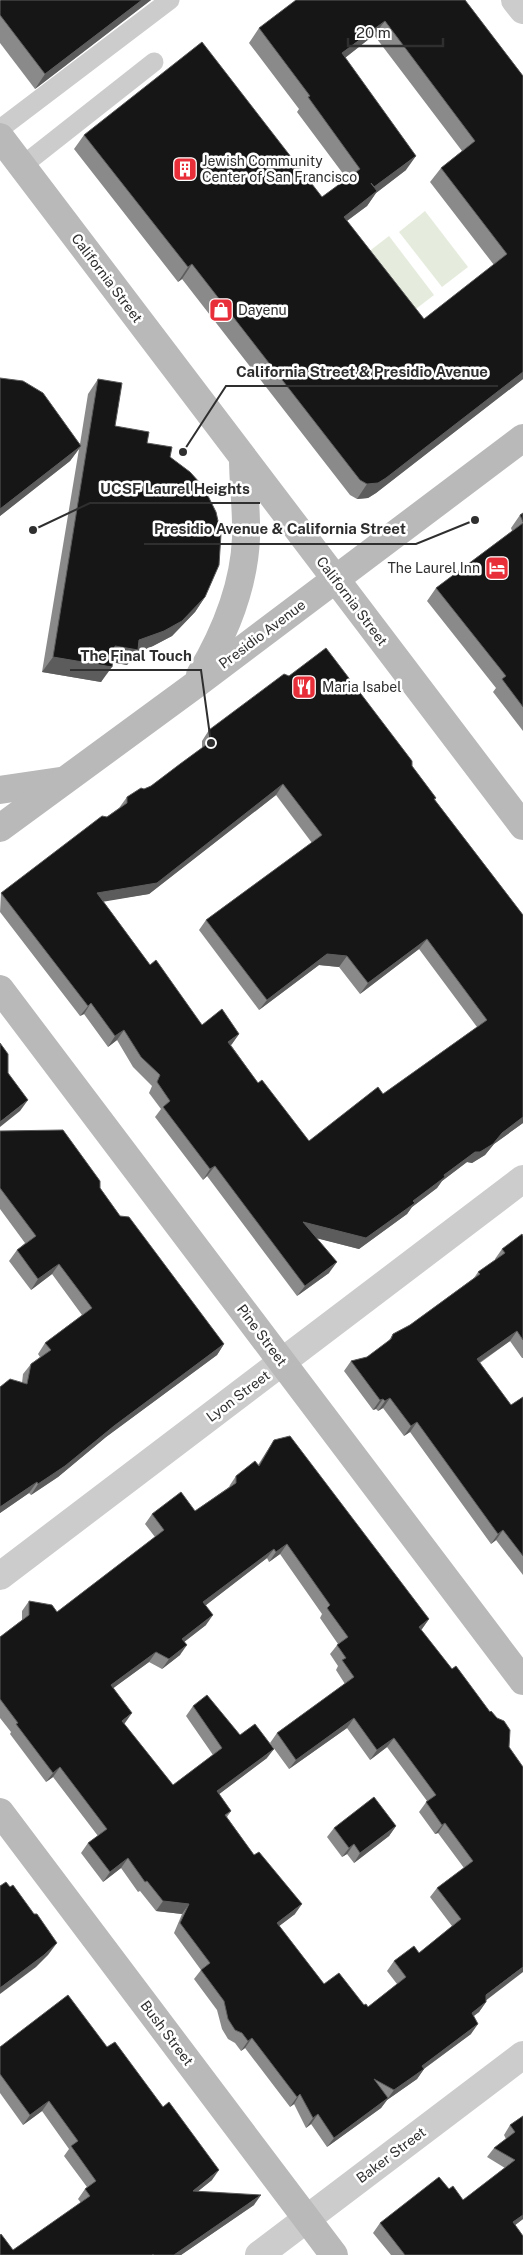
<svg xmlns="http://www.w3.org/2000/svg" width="523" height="2255" font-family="'Public Sans',sans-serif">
  <rect width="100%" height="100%" fill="#fff"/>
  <g fill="#e5ecdd">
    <path d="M 425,211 L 468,267 L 442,287 L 399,232 Z"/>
    <path d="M 389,236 L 434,295 L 408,315 L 363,256 Z"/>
  </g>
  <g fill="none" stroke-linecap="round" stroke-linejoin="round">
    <g stroke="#ccc" stroke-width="19">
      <path d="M 0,129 L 170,0"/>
      <path d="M 22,166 L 154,62"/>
    </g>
    <g stroke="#ccc" stroke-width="28">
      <path d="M 515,0 L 523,10"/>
      <path d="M 0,1576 L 523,1179"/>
      <path d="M 259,2255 L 523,2055"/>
    </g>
    <g stroke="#b9b9b9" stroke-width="28">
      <path d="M 0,137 L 523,826"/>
      <path d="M 200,675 C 225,633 244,587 246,538 C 247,511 243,485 243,458"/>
      <path d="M 0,790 L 60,781"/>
      <path d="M 0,828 L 195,685 L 523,438"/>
      <path d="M 0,989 L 523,1681"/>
      <path d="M 0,1812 L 334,2255"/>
    </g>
  </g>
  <g fill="#8a8a8a" fill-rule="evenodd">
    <path d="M 0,0 L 151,0 L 35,89 L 0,43 Z"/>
    <path d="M 465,0 L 523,76 L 523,379 L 376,493 L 368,498 L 357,499 L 350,495 L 182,279 L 178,282 L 74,149 L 84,135 L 322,197 L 347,179 L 297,112 L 299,109 L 249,43 L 259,28 ZM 374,35 L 462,151 L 441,168 L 430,182 L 494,265 L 424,319 L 347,221 L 367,206 L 376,193 L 406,170 L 345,58 Z"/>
    <path d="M 0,378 L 80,444 L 88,394 L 98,379 L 115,426 L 147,443 L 170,457 L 205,597 L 195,612 L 172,636 L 153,646 L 136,653 L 127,665 L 113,662 L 101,682 L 42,672 L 79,449 L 70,461 L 0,516 Z"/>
    <path d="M 523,513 L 523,731 L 493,692 L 496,688 L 427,601 L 436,588 L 512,531 L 511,528 L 520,515 Z"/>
    <path d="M 209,730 L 412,766 L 436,798 L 435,800 L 523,915 L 523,1123 L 494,1144 L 485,1155 L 472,1163 L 467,1162 L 442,1181 L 437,1188 L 412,1207 L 407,1214 L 359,1249 L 317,1238 L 329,1273 L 297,1296 L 207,1176 L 203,1180 L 155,1117 L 161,1109 L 149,1093 L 152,1086 L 133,1067 L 117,1040 L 108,1047 L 84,1014 L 80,1016 L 0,912 L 1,893 L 119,808 L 127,797 L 151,786 L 202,748 L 202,741 ZM 276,795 L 312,843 L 206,920 L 199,930 L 259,1010 L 319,965 L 339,967 L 360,994 L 419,949 L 477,1027 L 383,1094 L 309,1141 L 258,1083 L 231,1045 L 239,1034 L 202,1025 L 150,965 L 103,901 L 149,894 Z"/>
    <path d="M 0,1131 L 100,1188 L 120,1216 L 224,1344 L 217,1355 L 106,1437 L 58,1477 L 31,1495 L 29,1493 L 0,1513 L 0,1387 L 22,1383 L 23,1374 L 31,1364 L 40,1357 L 38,1354 L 45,1343 L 82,1315 L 52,1274 L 31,1290 L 9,1261 L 17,1250 L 25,1243 L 0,1209 Z"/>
    <path d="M 523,1236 L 523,1358 L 522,1358 L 510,1341 L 480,1363 L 511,1405 L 523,1397 L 523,1575 L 496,1540 L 491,1544 L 410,1432 L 404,1436 L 383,1408 L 378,1411 L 376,1409 L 373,1410 L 344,1371 L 351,1361 L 367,1357 L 388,1342 L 393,1334 L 410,1325 L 474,1278 L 478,1272 L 496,1260 L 495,1259 L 502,1249 Z"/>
    <path d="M 274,1440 L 429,1619 L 421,1630 L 452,1669 L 456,1666 L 486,2000 L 486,2002 L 479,2012 L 473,2016 L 471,2034 L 424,2069 L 417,2079 L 387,2100 L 381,2108 L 327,2147 L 311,2124 L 306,2128 L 294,2104 L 290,2107 L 245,2048 L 241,2051 L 235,2043 L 228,2039 L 222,2029 L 217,2010 L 194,1979 L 201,1970 L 174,1933 L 182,1914 L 156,1911 L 140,1891 L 138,1892 L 121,1868 L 103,1882 L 81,1853 L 88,1843 L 98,1836 L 53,1777 L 46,1782 L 10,1734 L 11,1732 L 0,1718 L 0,1637 L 22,1620 L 22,1611 L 29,1601 L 57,1612 L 155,1537 L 145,1524 L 152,1514 L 195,1511 L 229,1487 L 230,1485 L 236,1476 L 258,1465 ZM 280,1554 L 322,1614 L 320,1618 L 338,1644 L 330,1654 L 338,1666 L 336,1670 L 345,1684 L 277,1733 L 270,1743 L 289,1769 L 347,1728 L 370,1760 L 387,1747 L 427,1801 L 419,1812 L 435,1834 L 438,1833 L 464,1868 L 437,1888 L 430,1897 L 452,1926 L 419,1953 L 394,1961 L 387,1971 L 397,1984 L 368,2007 L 324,1984 L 279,1926 L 295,1914 L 227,1817 L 231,1811 L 219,1794 L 267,1758 L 240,1735 L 193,1706 L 186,1716 L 213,1755 L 173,1785 L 124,1724 L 125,1723 L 113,1688 L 149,1662 L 162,1669 L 180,1655 L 184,1642 L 206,1625 L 206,1605 L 267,1558 L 269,1562 Z"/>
    <path d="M 396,1826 L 389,1836 L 354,1863 L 347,1854 L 342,1857 L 327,1837 L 334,1828 Z"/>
    <path d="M 0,2047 L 107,2047 L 212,2180 L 198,2191 L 254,2205 L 181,2255 L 0,2255 L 13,2250 L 81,2203 L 78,2199 L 85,2189 L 87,2187 L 64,2156 L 69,2149 L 42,2111 L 23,2125 L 0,2093 Z"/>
    <path d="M 523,2116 L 523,2219 L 515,2225 L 523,2255 L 391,2255 L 373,2233 L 380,2223 L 449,2189 L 463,2200 L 505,2168 L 487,2157 L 494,2148 L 506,2139 L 504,2135 L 510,2125 Z"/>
  </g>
  <g fill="#5c5c5c">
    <path d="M 142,0 L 151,0 L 35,89 L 45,74 Z"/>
    <path d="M 385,21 L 374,35 L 332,68 L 342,53 Z"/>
    <path d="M 416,156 L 406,170 L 376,193 L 367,206 L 333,231 L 344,217 L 374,187 Z"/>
    <path d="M 192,264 L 182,279 L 178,282 L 188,267 Z"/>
    <path d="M 523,372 L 523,379 L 376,493 L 368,498 L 357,499 L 367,484 Z"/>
    <path d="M 81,446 L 70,461 L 0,516 L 0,509 Z"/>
    <path d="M 205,597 L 195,612 L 172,636 L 153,646 L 136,653 L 127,665 L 105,661 L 115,646 L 139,640 Z"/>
    <path d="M 53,657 L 112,667 L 101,682 L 42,672 Z"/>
    <path d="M 283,784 L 276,795 L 149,894 L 90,904 L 97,893 Z"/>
    <path d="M 427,939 L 419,949 L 360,994 L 368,983 Z"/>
    <path d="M 327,954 L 347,956 L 339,967 L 319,965 L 259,1010 L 267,1000 Z"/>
    <path d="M 91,1003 L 84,1014 L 80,1016 L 88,1006 Z"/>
    <path d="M 124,1030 L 117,1040 L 108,1047 L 115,1036 Z"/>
    <path d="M 239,1034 L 232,1044 L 221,1053 L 228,1042 Z"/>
    <path d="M 28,1100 L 20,1111 L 0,1127 L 0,1122 Z"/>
    <path d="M 523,1117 L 523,1123 L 494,1144 L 485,1155 L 472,1163 L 467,1162 L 442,1181 L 437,1188 L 412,1207 L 407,1214 L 359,1249 L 296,1233 L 303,1222 L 413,1201 L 444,1175 L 475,1152 L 502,1133 Z"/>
    <path d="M 215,1166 L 207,1176 L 203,1180 L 210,1169 Z"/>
    <path d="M 337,1262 L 329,1273 L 297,1296 L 305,1286 Z"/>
    <path d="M 59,1264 L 52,1274 L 31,1290 L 38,1279 Z"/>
    <path d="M 517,1331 L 510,1341 L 470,1369 L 477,1359 Z"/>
    <path d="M 224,1344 L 217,1355 L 106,1437 L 58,1477 L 31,1495 L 38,1484 L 114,1426 Z"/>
    <path d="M 390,1398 L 383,1408 L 378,1411 L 385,1401 Z"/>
    <path d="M 383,1399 L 376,1409 L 373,1410 L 380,1400 Z"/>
    <path d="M 417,1422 L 410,1432 L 404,1436 L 411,1426 Z"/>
    <path d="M 37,1482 L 29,1493 L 0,1513 L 0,1507 Z"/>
    <path d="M 503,1530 L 496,1540 L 491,1544 L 498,1534 Z"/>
    <path d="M 287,1544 L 280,1554 L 269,1562 L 276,1552 Z"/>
    <path d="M 274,1549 L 267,1558 L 197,1612 L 203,1602 Z"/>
    <path d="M 213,1615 L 206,1625 L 175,1649 L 182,1639 Z"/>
    <path d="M 429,1619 L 422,1629 L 412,1636 L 419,1627 Z"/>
    <path d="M 187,1645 L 180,1655 L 162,1669 L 169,1659 Z"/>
    <path d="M 156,1652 L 149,1662 L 104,1695 L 111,1685 Z"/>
    <path d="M 132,1713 L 125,1723 L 115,1731 L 122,1721 Z"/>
    <path d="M 354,1718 L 347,1728 L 289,1769 L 296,1760 Z"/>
    <path d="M 394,1738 L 387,1747 L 370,1760 L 377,1750 Z"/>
    <path d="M 274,1749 L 267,1758 L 210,1801 L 217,1791 Z"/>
    <path d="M 60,1767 L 53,1777 L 46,1782 L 53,1773 Z"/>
    <path d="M 445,1823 L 438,1833 L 435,1834 L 442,1825 Z"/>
    <path d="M 396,1826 L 389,1836 L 354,1863 L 360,1853 Z"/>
    <path d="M 354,1844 L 347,1854 L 342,1857 L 349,1848 Z"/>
    <path d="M 128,1858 L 121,1868 L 103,1882 L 110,1872 Z"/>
    <path d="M 163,1901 L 189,1904 L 182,1914 L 156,1911 Z"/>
    <path d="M 302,1904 L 295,1914 L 270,1933 L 277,1923 Z"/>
    <path d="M 57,1943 L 48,1955 L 36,1967 L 0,1994 L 0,1988 Z"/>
    <path d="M 523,1967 L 523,1972 L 480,2005 L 486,1995 Z"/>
    <path d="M 486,2002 L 479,2012 L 465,2023 L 472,2013 Z"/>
    <path d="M 478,2024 L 471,2034 L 418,2073 L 424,2069 L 417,2079 L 387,2100 L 381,2108 L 327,2147 L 334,2138 L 388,2098 L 394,2090 L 422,2066 Z"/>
    <path d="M 252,2038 L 245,2048 L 241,2051 L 248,2041 Z"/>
    <path d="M 300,2094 L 294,2104 L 290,2107 L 297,2097 Z"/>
    <path d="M 49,2101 L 42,2111 L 23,2125 L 30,2115 Z"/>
    <path d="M 318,2114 L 311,2124 L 306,2128 L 313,2118 Z"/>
    <path d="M 219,2170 L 212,2180 L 186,2201 L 193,2191 Z"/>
    <path d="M 261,2195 L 254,2205 L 181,2255 L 174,2255 Z"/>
    <path d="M 523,2215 L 523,2219 L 506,2232 L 513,2222 Z"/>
  </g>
  <g fill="#161616" stroke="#5c5c5c" fill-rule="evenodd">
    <path d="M 1,0 L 142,0 L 45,74 L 0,15 L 0,1 Z"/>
    <path d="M 296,0 L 465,0 L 523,76 L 523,372 L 386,478 L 378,483 L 367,484 L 360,480 L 192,264 L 188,267 L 84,135 L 202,42 L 322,197 L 360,169 L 308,97 L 310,96 L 259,28 ZM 385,21 L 475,141 L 441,168 L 507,254 L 424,319 L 344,217 L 377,191 L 371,183 L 374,187 L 416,156 L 342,53 Z"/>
    <path d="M 0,378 L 23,381 L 43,393 L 81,446 L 0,509 Z"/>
    <path d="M 98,379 L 122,383 L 115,426 L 149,432 L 147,443 L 172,447 L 170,457 L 190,472 L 200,483 L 208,496 L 216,512 L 221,534 L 219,565 L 205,597 L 182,621 L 164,631 L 139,640 L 138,650 L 115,646 L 112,667 L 53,657 Z"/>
    <path d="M 523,513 L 523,522 L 520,515 Z"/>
    <path d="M 523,523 L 523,707 L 502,679 L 506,676 L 436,588 Z"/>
    <path d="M 326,648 L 412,761 L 412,766 L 436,798 L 434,799 L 523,915 L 523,1117 L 502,1133 L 493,1144 L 480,1152 L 475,1152 L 444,1175 L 445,1177 L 413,1201 L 415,1203 L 366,1238 L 303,1222 L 337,1262 L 305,1286 L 215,1166 L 210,1169 L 163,1107 L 170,1101 L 157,1082 L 160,1075 L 141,1057 L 124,1030 L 115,1036 L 91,1003 L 88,1006 L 1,893 L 102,816 L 107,817 L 127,803 L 127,797 L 141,788 L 144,789 L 151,786 L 180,764 L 210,742 L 209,730 L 284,674 L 289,676 ZM 283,784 L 322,835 L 206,920 L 267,1000 L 327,954 L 347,956 L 368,983 L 427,939 L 487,1020 L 383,1094 L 378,1087 L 309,1141 L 262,1080 L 258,1083 L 228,1042 L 239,1034 L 222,1009 L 202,1025 L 156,960 L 150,965 L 97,893 L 157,883 Z"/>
    <path d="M 0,1043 L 8,1054 L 8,1073 L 28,1100 L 0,1122 Z"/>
    <path d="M 63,1130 L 100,1181 L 100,1188 L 120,1216 L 129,1217 L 224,1344 L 114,1426 L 65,1466 L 38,1484 L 37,1482 L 0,1507 L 0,1387 L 10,1379 L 27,1384 L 31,1364 L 51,1350 L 45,1343 L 92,1308 L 59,1264 L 38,1279 L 17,1250 L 36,1236 L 0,1188 L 0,1131 Z"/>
    <path d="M 522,1234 L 523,1236 L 523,1340 L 517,1331 L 477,1359 L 511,1405 L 523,1397 L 523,1556 L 503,1530 L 498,1534 L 417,1422 L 411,1426 L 390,1398 L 385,1401 L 383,1399 L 380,1400 L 351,1361 L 367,1357 L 391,1339 L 393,1334 L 410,1325 L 480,1274 L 478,1272 L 505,1253 L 502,1249 Z"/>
    <path d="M 290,1436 L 429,1619 L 419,1627 L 452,1669 L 456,1666 L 490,1712 L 491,1711 L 497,1718 L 504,1721 L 510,1730 L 509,1747 L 523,1767 L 523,1967 L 486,1995 L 486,2002 L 472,2013 L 478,2024 L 422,2066 L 424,2069 L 394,2090 L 374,2079 L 388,2098 L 334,2138 L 318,2114 L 313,2118 L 300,2094 L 297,2097 L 252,2038 L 248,2041 L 242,2033 L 235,2030 L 228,2019 L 224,2001 L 201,1970 L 210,1963 L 180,1923 L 189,1904 L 163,1901 L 147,1881 L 145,1882 L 128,1858 L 110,1872 L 88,1843 L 107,1829 L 60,1767 L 53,1773 L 16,1724 L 18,1723 L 0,1699 L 0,1637 L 29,1615 L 29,1601 L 52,1605 L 57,1612 L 164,1530 L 152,1514 L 181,1492 L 195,1511 L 236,1483 L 236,1476 L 255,1461 L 259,1466 L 274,1440 ZM 287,1544 L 330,1605 L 327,1608 L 348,1637 L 337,1645 L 346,1658 L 342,1660 L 354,1677 L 277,1733 L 296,1760 L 354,1718 L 377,1750 L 394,1738 L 436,1795 L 426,1802 L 442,1825 L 445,1823 L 473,1861 L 437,1888 L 461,1919 L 419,1953 L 414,1946 L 394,1961 L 406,1977 L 368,2007 L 366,2004 L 364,2005 L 339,1973 L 324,1984 L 277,1923 L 302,1904 L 259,1852 L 254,1855 L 225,1815 L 231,1811 L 217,1791 L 274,1749 L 255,1724 L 240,1735 L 207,1695 L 193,1706 L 222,1748 L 173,1785 L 122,1721 L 132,1713 L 111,1685 L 156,1652 L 169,1659 L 187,1645 L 182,1639 L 213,1615 L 203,1602 L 274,1549 L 276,1552 Z"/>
    <path d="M 374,1797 L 396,1826 L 360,1853 L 354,1844 L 349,1848 L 334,1828 Z"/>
    <path d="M 6,1882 L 10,1887 L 13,1885 L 34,1914 L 37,1914 L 57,1943 L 44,1955 L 0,1988 L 0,1886 Z"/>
    <path d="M 68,1995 L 107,2047 L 115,2042 L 163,2107 L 169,2102 L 219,2170 L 193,2191 L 261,2195 L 174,2255 L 154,2255 L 153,2254 L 152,2255 L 0,2255 L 0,2235 L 1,2234 L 13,2250 L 90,2196 L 85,2189 L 96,2181 L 71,2146 L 78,2141 L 49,2101 L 30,2115 L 0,2074 L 0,2047 Z"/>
    <path d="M 523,2116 L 523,2215 L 513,2222 L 523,2236 L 523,2255 L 405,2255 L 380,2223 L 439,2177 L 449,2189 L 453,2186 L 463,2200 L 515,2160 L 494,2148 L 515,2132 L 510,2125 Z"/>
  </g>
  <defs>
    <g id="building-square" transform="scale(1.25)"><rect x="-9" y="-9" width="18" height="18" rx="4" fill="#e82f39" stroke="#fff"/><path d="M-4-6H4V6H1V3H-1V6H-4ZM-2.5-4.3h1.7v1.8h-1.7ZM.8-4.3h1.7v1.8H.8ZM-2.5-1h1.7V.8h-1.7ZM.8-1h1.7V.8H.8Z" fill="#fff"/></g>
    <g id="shop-square" transform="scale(1.25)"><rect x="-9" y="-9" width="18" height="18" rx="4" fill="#e82f39" stroke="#fff"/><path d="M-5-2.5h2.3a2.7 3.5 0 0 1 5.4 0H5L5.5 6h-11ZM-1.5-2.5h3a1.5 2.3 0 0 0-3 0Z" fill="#fff"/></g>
    <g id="hotel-square" transform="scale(1.25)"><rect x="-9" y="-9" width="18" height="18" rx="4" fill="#e82f39" stroke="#fff"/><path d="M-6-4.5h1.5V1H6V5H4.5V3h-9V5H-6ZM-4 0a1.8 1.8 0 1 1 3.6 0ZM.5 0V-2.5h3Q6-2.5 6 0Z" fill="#fff"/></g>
    <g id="restaurant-square" transform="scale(1.25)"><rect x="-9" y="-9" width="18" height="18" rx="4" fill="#e82f39" stroke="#fff"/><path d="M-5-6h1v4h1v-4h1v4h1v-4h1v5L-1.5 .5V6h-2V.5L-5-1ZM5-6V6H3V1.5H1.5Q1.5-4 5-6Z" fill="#fff"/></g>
  </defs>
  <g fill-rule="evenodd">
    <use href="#building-square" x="185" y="169"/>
    <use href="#shop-square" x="221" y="310"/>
    <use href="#hotel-square" x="497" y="568"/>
    <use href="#restaurant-square" x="304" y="687"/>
  </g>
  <g text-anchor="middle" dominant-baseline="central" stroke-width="5" stroke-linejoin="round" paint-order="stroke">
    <g font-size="14" fill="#2f2f2f" stroke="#fff" text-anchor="start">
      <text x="202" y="161">Jewish Community<tspan x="202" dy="16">Center of San Francisco</tspan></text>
      <text x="238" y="310">Dayenu</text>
      <text x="480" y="568" text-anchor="end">The Laurel Inn</text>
      <text x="322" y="687">Maria Isabel</text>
    </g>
    <g font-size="14" fill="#2f2f2f" stroke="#fff">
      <text transform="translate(107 278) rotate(53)">California Street</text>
      <text transform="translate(352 601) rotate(53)">California Street</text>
      <text transform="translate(262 634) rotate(-37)">Presidio Avenue</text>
      <text transform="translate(262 1335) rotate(53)">Pine Street</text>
      <text transform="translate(238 1396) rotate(-37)">Lyon Street</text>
      <text transform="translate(167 2033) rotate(53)">Bush Street</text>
      <text transform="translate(391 2155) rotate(-37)">Baker Street</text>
    </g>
  </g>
  <path fill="none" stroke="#2f2f2f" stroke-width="2" d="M183 452L226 386H498M33 530L90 503H260M475 520L416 544H144M211 743L201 670H70"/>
  <g fill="#2f2f2f" stroke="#fff" stroke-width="2">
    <circle cx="183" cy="452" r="5"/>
    <circle cx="33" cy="530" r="5"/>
    <circle cx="475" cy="520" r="5"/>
    <circle cx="211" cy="743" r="5"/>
  </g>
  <g font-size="15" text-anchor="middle" font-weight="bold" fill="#2f2f2f" stroke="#fff" stroke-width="5" stroke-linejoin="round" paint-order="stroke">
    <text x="362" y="377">California Street &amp; Presidio Avenue</text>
    <text x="175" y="494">UCSF Laurel Heights</text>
    <text x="280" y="534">Presidio Avenue &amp; California Street</text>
    <text x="136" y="661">The Final Touch</text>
  </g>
  <path d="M348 38v8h95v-8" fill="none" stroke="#2f2f2f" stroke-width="2.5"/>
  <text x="356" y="38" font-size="15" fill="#2f2f2f" stroke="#ffffff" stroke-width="4" paint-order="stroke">20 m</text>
</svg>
